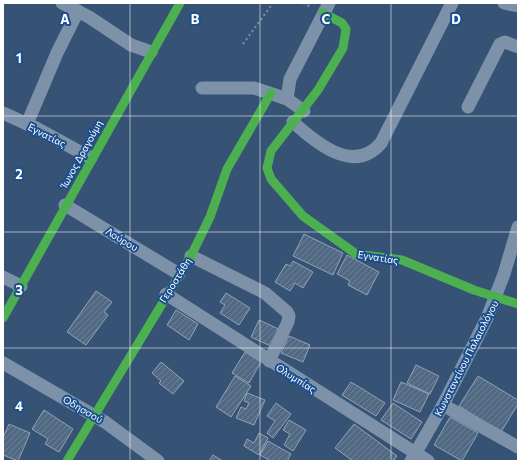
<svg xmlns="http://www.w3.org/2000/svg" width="521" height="464" font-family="Commissioner,sans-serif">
  <defs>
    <pattern id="building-hatch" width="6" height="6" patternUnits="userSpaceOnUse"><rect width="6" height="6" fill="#526984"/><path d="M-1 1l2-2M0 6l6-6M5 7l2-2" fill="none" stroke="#6c8096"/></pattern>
  </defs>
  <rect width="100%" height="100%" fill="#365274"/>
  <g fill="url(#building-hatch)" stroke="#92a2b6">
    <path d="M 304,234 L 343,253 L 333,275 L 293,256 Z"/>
    <path d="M 347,255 L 379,272 L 367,295 L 348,285 L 350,281 L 337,274 Z"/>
    <path d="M 293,261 L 313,272 L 303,288 L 295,283 L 290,291 L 275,282 L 286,264 L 290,266 Z"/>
    <path d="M 96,291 L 112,302 L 104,312 L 108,315 L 86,345 L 67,332 Z"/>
    <path d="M 226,293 L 250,308 L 239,325 L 220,313 L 225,305 L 220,302 Z"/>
    <path d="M 176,310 L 198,324 L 189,340 L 167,325 Z"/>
    <path d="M 259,320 L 283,331 L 275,348 L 251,337 Z"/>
    <path d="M 289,336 L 310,345 L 303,362 L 281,353 Z"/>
    <path d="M 245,352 L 261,362 L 249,383 L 232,373 Z"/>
    <path d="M 161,362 L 184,381 L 173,394 L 159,383 L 161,381 L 152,373 Z"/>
    <path d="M 416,365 L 439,376 L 430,394 L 407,383 Z"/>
    <path d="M 235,376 L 251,386 L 231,417 L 216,407 Z"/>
    <path d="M 478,376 L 518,400 L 518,404 L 501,432 L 459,406 Z"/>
    <path d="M 351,382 L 385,403 L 376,416 L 342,395 Z"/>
    <path d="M 401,382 L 429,394 L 420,412 L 393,400 Z"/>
    <path d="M 247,393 L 265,400 L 254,425 L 236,418 L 241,407 L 246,409 L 249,403 L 244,401 Z"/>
    <path d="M 276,403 L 291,414 L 273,438 L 267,433 L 275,421 L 267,416 Z"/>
    <path d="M 393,403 L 422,422 L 411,439 L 381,420 Z"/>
    <path d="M 44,410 L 73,429 L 59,452 L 45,444 L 48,439 L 32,429 Z"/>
    <path d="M 450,417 L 478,433 L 462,461 L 434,445 Z"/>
    <path d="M 289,420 L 306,430 L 293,451 L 284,445 L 290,434 L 283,430 Z"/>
    <path d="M 9,424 L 30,433 L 18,461 L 3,455 L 3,438 Z"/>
    <path d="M 354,424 L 397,456 L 393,461 L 353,461 L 335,448 Z"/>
    <path d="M 259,433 L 268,438 L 259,455 L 244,446 L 247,439 L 254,443 Z"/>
    <path d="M 268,441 L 291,454 L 287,461 L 271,461 L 260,455 Z"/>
    <path d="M 213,455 L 223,461 L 209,461 Z"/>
  </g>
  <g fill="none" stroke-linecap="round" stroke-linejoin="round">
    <g stroke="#7d92a8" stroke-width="2" stroke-dasharray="2 3" stroke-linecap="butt">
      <path d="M 303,3 L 311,7"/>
      <path d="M 243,44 L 273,3"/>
    </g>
    <g stroke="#7d92a8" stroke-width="13">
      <path d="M 62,3 L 89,17 L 131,45 L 151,52"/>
      <path d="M 504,3 L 518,6"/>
      <path d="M 202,88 L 254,88 L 287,99 L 304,111"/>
      <path d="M 287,99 L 290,79 L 329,3"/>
      <path d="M 468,107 L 500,44 L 505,42 L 518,47"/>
      <path d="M 3,113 L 36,128 L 91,158"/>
      <path d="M 293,122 C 316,143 354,175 381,143 L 452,3"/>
      <path d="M 27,124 L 57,53 L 78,11"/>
      <path d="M 65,205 L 179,274"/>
      <path d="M 191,256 L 265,293 L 287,312 L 289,316 L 288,322 L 269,361"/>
      <path d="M 3,277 L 21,286"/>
      <path d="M 166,294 L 428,461"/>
      <path d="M 3,363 L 105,422 L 158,461"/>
      <path d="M 443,405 L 518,447"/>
      <path d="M 411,461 L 443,405 L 487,318 L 504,274 L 518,227"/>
    </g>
    <g stroke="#4caf50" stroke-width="9">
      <path d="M 323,13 L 342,23 L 346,29 L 343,48 L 318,90 L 271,151 L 267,168 L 271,179 L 303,216 L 356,254 L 402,260 L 474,290 L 518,304"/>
      <path d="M 3,318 L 180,3"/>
      <path d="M 67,461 L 191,256 L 210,217 L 227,169 L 271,93"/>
    </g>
  </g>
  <path fill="none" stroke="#fff" stroke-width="1" stroke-opacity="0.55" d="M 130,3 L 130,461M 260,3 L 260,461M 391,3 L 391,461M 3,116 L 518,116M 3,232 L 518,232M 3,348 L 518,348"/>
  <g text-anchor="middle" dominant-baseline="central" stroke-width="4" stroke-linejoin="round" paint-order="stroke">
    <g font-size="10" fill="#fff" stroke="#1b4f8f">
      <text transform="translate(47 135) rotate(27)">Εγνατίας</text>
      <text transform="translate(81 154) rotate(-61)">Ίωνος Δραγούμη</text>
      <text transform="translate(122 239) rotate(31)">Λούρου</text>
      <text transform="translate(378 257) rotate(9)">Εγνατίας</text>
      <text transform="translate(175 280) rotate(-58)">Γεροστάθη</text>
      <text transform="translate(466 358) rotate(-63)">Κωνσταντίνου Παλαιολόγου</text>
      <text transform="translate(296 378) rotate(32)">Ολυμπίας</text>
      <text transform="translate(83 409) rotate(30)">Οδησσού</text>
    </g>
  </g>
  <g font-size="13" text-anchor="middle" font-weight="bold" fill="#fff" stroke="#1b4f8f" stroke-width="4" stroke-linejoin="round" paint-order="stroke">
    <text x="65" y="24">A</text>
    <text x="195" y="24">B</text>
    <text x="326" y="24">C</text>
    <text x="456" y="24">D</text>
    <text x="19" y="63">1</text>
    <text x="19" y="179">2</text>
    <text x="19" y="295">3</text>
    <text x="19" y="411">4</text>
  </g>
  <rect width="521" height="464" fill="none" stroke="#ffffff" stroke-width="8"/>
</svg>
